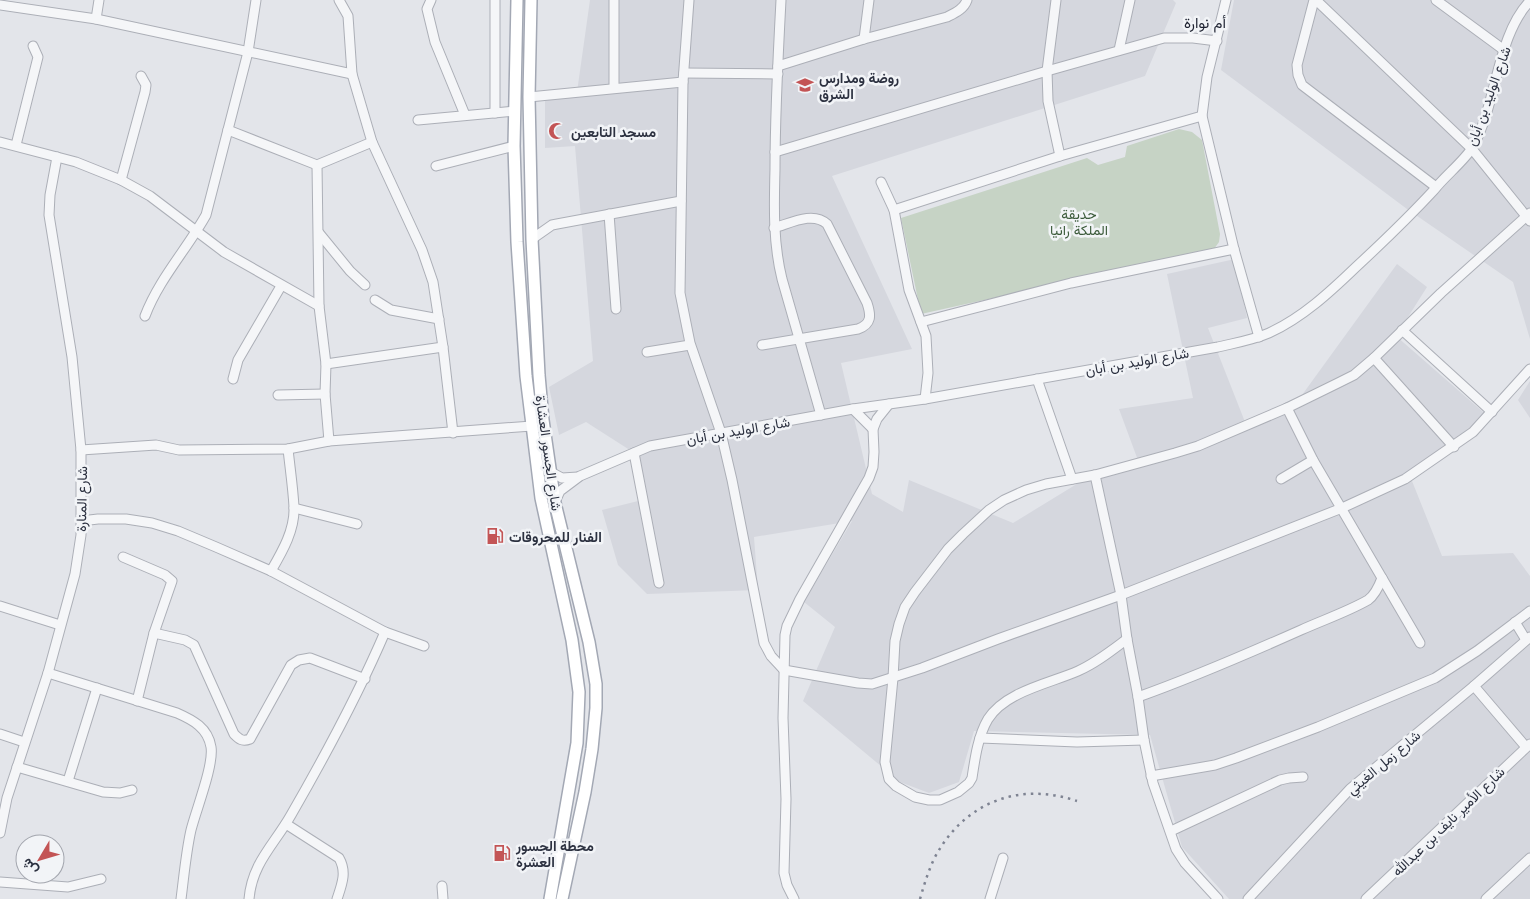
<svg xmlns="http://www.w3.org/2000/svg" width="1530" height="899" font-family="Inter,Vazirmatn,sans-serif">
  <rect width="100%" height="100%" fill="#e3e5ea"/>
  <g fill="#d5d7de">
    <path d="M 590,0 L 1173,0 L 1176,3 L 1145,76 L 832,176 L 912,349 L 841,363 L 872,494 L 903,512 L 909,480 L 1013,523 L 1085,479 L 1139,463 L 1119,409 L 1193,398 L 1167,274 L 1235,259 L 1247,318 L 1208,328 L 1245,422 L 1302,395 L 1397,264 L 1427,287 L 1396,336 L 1490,418 L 1408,471 L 1442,556 L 1513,553 L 1530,576 L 1530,899 L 1229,899 L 1182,847 L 1150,735 L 974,731 L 959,782 L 929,793 L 900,782 L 803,701 L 835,627 L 804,602 L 852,521 L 754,537 L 758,590 L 647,594 L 618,565 L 602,510 L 646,499 L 636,454 L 586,422 L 559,435 L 549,387 L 593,361 L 575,146 L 545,148 L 545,96 L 577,92 Z"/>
    <path d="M 1234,0 L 1530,0 L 1530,339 L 1513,282 L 1407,209 L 1221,70 Z"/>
    <path d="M 1530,381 L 1530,418 L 1518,400 Z"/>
  </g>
  <path fill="#c6d3c5" d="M 1179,129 L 1192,132 L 1202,140 L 1220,234 L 1219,242 L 1214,249 L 921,314 L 901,218 L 1087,158 L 1098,165 L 1125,157 L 1127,146 Z"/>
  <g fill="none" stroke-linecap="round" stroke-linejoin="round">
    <g stroke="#acafb7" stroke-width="11">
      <g id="minor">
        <path d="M 339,0 L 348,16 L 352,74 L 372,142 L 422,250 L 433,282 L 443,347 L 453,433"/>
        <path d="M 431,0 L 427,9 L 435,42 L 465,115"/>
        <path d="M 495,0 L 495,113"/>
        <path d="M 689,0 L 683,82 L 680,293 L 690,343 L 721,433 L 732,480 L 764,643 L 771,656 L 784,670 L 858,683 L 872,684 L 922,668 L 998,639 L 1121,595 L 1342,508 L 1405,479 L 1473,432 L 1530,369"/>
        <path d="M 781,0 C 778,56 775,112 775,169 C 774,206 773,243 782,279 L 821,415"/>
        <path d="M 1056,0 L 1047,71 L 1048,101 L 1060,156"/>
        <path d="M 1226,0 L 1207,77 L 1202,116 L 1234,249 L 1259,337"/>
        <path d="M 1314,0 L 1297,65 L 1298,75 L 1302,85 L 1436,187"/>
        <path d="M 1316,0 L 1472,149 L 1530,221"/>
        <path d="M 1436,0 L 1504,50"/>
        <path d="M 0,5 L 96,19 L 352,74"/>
        <path d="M 96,19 L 99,0"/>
        <path d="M 864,39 L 869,0"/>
        <path d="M 1119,50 L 1130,0"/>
        <path d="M 778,66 L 864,39 L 947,17 C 955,13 964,9 967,0"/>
        <path d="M 684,73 L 778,74"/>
        <path d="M 614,88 L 614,0"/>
        <path d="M 529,97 L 683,82"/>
        <path d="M 418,120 L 515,111"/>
        <path d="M 228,130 L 317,165 L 372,142"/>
        <path d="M 0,142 L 76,162 L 121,180 L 150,196 L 224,252 L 319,306"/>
        <path d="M 16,145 L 38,57 L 33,46"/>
        <path d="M 775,152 L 1047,71 L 1164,38 L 1193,38 L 1217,41"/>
        <path d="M 317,165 L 319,306 L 326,364 L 325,394 L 329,441"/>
        <path d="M 436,166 L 514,146"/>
        <path d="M 121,180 L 145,92 L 146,85 L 141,76"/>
        <path d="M 881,182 L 894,210 L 909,290 L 926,336 L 928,373 L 925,399"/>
        <path d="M 894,210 L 1060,156 L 1202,116"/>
        <path d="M 609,214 L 616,309"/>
        <path d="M 319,233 L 350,271 L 365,285"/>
        <path d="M 532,239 L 552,225 L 557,224 L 681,201"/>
        <path d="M 375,300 L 391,310 L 439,319"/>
        <path d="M 145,316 C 159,279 187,249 206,215 L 248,52 L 256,0"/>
        <path d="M 921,322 L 1071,283 L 1234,249"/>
        <path d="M 1402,330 L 1492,412"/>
        <path d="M 762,345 L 858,329 C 872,324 871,315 867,303 L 827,224 C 813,211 791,223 774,228"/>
        <path d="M 647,352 L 690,345"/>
        <path d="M 1374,358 L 1454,447"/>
        <path d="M 326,364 L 443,347"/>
        <path d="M 233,379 L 238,360 L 281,286"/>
        <path d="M 1037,379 L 1072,479"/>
        <path d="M 278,395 L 325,394"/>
        <path d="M 853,409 L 873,429"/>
        <path d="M 81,450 L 156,445 L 179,450 L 288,449 L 329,441 L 532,426"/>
        <path d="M 634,453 L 659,583"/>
        <path d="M 549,471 L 562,478 L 578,477"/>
        <path d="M 1095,475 L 1121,595 L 1127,639 L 1138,697 L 1144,740 L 1153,783 L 1176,849 L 1185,863 L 1218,899"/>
        <path d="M 1281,479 L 1313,460"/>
        <path d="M 555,502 L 560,491 L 580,476 L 650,446 L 853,409 L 925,399 L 1218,347 C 1235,343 1253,340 1269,333 C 1302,318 1330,292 1356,267 C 1383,242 1409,217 1434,190 C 1444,177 1464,161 1472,148 C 1497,106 1496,36 1530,1"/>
        <path d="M 294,508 L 357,524"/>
        <path d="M 81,521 L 98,519 L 126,519 L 152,523 L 178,531 L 216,547 L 271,571 L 385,632 L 424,646"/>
        <path d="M 123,557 L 165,575 L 172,581 L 154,633"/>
        <path d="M 271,571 C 282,552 295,530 294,507 C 293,488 290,468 288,449"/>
        <path d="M 1382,578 L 1420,643"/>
        <path d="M 0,606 L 60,625"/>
        <path d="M 1515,622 L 1526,640"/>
        <path d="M 1127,639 C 1111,651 1096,663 1078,671 C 1051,683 1006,691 988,719 C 978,736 975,758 972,778 L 969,783 L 958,792 L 940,800 L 929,800 L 915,797 L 896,786 L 889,779 L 885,762 L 893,678 L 895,641 L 899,624 L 905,607 L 915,592 L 948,549 L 963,534 L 989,510 L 1004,500 L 1026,490 L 1046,484 L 1095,475 L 1175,453 L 1198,446 L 1287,408 L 1338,383 L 1354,375 L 1374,358 L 1441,293 L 1530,213"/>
        <path d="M 48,673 L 177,713 C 193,720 208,728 211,747 C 214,765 196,810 191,830 C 186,852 184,876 181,899"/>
        <path d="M 1474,686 L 1526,747"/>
        <path d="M 1138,697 C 1194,677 1247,654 1301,630 C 1323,620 1347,612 1368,600 C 1375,595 1379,586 1382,578 L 1313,460 L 1287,408"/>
        <path d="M 137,701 L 154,633 L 185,640 L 194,645 L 234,734 C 239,739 242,742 250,739 L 291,665 L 299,660 L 310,658 L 365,679"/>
        <path d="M 0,734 L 24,742"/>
        <path d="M 980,738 L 1077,742 L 1144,740"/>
        <path d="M 17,767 L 103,792 L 120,793 L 132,790"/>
        <path d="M 1151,776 L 1215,765 L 1236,758 L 1318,727 L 1435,678 L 1477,651 L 1530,611"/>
        <path d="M 68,781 L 97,688"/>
        <path d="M 286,824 L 339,858 C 347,872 342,884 337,899"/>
        <path d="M 1171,831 L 1280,780 L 1289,778 L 1303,777"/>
        <path d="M 0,833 L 7,798 L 48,673 L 75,574 L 81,535 L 81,450 L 72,357 L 49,215 L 50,195 L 57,157"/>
        <path d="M 0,882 L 68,887 L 101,879"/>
        <path d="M 442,886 L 443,899"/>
        <path d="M 249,899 C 252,863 274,845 291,815 C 325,756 358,695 385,632"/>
        <path d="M 794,899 L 787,885 L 784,873 L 786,799 L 783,718 L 785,635 L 787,626 L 800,599 L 869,478 L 873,467 L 874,452 L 873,429 L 877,419 L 889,404"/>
        <path d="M 990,899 L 1003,858"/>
        <path d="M 1248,899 L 1350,789 L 1474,686 L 1530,637"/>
        <path d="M 1366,899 L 1530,744"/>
        <path d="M 1486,899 L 1530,858"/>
      </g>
    </g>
    <g stroke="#a3a8b4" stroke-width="14">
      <g id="major">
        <path d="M 517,0 L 514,146 L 517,242 L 526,376 L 541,498 L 572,640 L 579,692 L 577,743 L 550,899"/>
        <path d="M 531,0 L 529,97 L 532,239 L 539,375 L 543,420 L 555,503 L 589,642 L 596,684 L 596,708 L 592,749 L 585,792 L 562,899"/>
      </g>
    </g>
    <use href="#minor" stroke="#f5f6f8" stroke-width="9"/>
    <use href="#major" stroke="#fff" stroke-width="11"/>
    <path stroke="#7e8392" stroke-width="2.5" stroke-dasharray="2.5 5" stroke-linecap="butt" d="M 920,899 C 924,885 928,872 934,859 C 963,803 1018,781 1077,801"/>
  </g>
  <defs>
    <g id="school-bare" transform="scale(1.35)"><path d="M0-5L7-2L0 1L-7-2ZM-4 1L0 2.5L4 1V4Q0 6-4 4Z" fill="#c35455" stroke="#f2f4f7" stroke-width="2.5" paint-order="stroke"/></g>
    <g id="mosque-bare" transform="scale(1.35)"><path d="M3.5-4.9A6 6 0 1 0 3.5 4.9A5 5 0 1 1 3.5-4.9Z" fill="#c35455" stroke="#f2f4f7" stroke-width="2.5" paint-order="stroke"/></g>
    <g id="fuel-bare" transform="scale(1.35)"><path d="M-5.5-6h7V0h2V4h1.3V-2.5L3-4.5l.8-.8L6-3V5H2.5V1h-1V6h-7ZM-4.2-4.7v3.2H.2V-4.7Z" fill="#c35455" stroke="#f2f4f7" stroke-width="2.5" paint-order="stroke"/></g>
  </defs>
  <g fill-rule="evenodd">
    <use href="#school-bare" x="805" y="85"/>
    <use href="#mosque-bare" x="557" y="131"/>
    <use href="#fuel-bare" x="495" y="536"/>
    <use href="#fuel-bare" x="502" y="853"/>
  </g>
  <g text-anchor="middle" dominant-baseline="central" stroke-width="5" stroke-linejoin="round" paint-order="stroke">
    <g font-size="14" font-weight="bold" fill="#2c3140" stroke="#f2f4f7" text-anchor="start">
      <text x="819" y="77">روضة ومدارس<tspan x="819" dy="16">الشرق</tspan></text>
      <text x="571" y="131">مسجد التابعين</text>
      <text x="509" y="536">الفنار للمحروقات</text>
      <text x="516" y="845">محطة الجسور<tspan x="516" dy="16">العشرة</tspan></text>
    </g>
    <g font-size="14" fill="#2c3140" stroke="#f2f4f7">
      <text transform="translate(1488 96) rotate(-70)">شارع الوليد بن أبان</text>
      <text transform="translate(1137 361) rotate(-10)">شارع الوليد بن أبان</text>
      <text transform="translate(738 430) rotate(-10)">شارع الوليد بن أبان</text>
      <text transform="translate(549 453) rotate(82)">شارع الجسور العشارة</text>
      <text transform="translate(81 499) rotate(-89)">شارع المنارة</text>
      <text transform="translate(1383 762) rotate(-40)">شارع زمل الغيثي</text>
      <text transform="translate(1448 821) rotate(-44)">شارع الأمير نايف بن عبدالله</text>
    </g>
    <g font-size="14" fill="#3c5b3b" stroke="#f2f4f7">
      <text x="1079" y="213">حديقة<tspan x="1079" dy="16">الملكة رانيا</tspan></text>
    </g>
    <g font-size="15" fill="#1e2231" stroke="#f2f4f7">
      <text x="1205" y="22">أم نوارة</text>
    </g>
  </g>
  <g transform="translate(40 859) rotate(232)"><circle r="24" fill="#f2f4f7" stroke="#a3a6ae"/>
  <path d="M0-4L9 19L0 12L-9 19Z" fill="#c35455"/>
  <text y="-8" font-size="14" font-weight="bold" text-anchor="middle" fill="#2c3140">ش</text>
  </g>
</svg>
